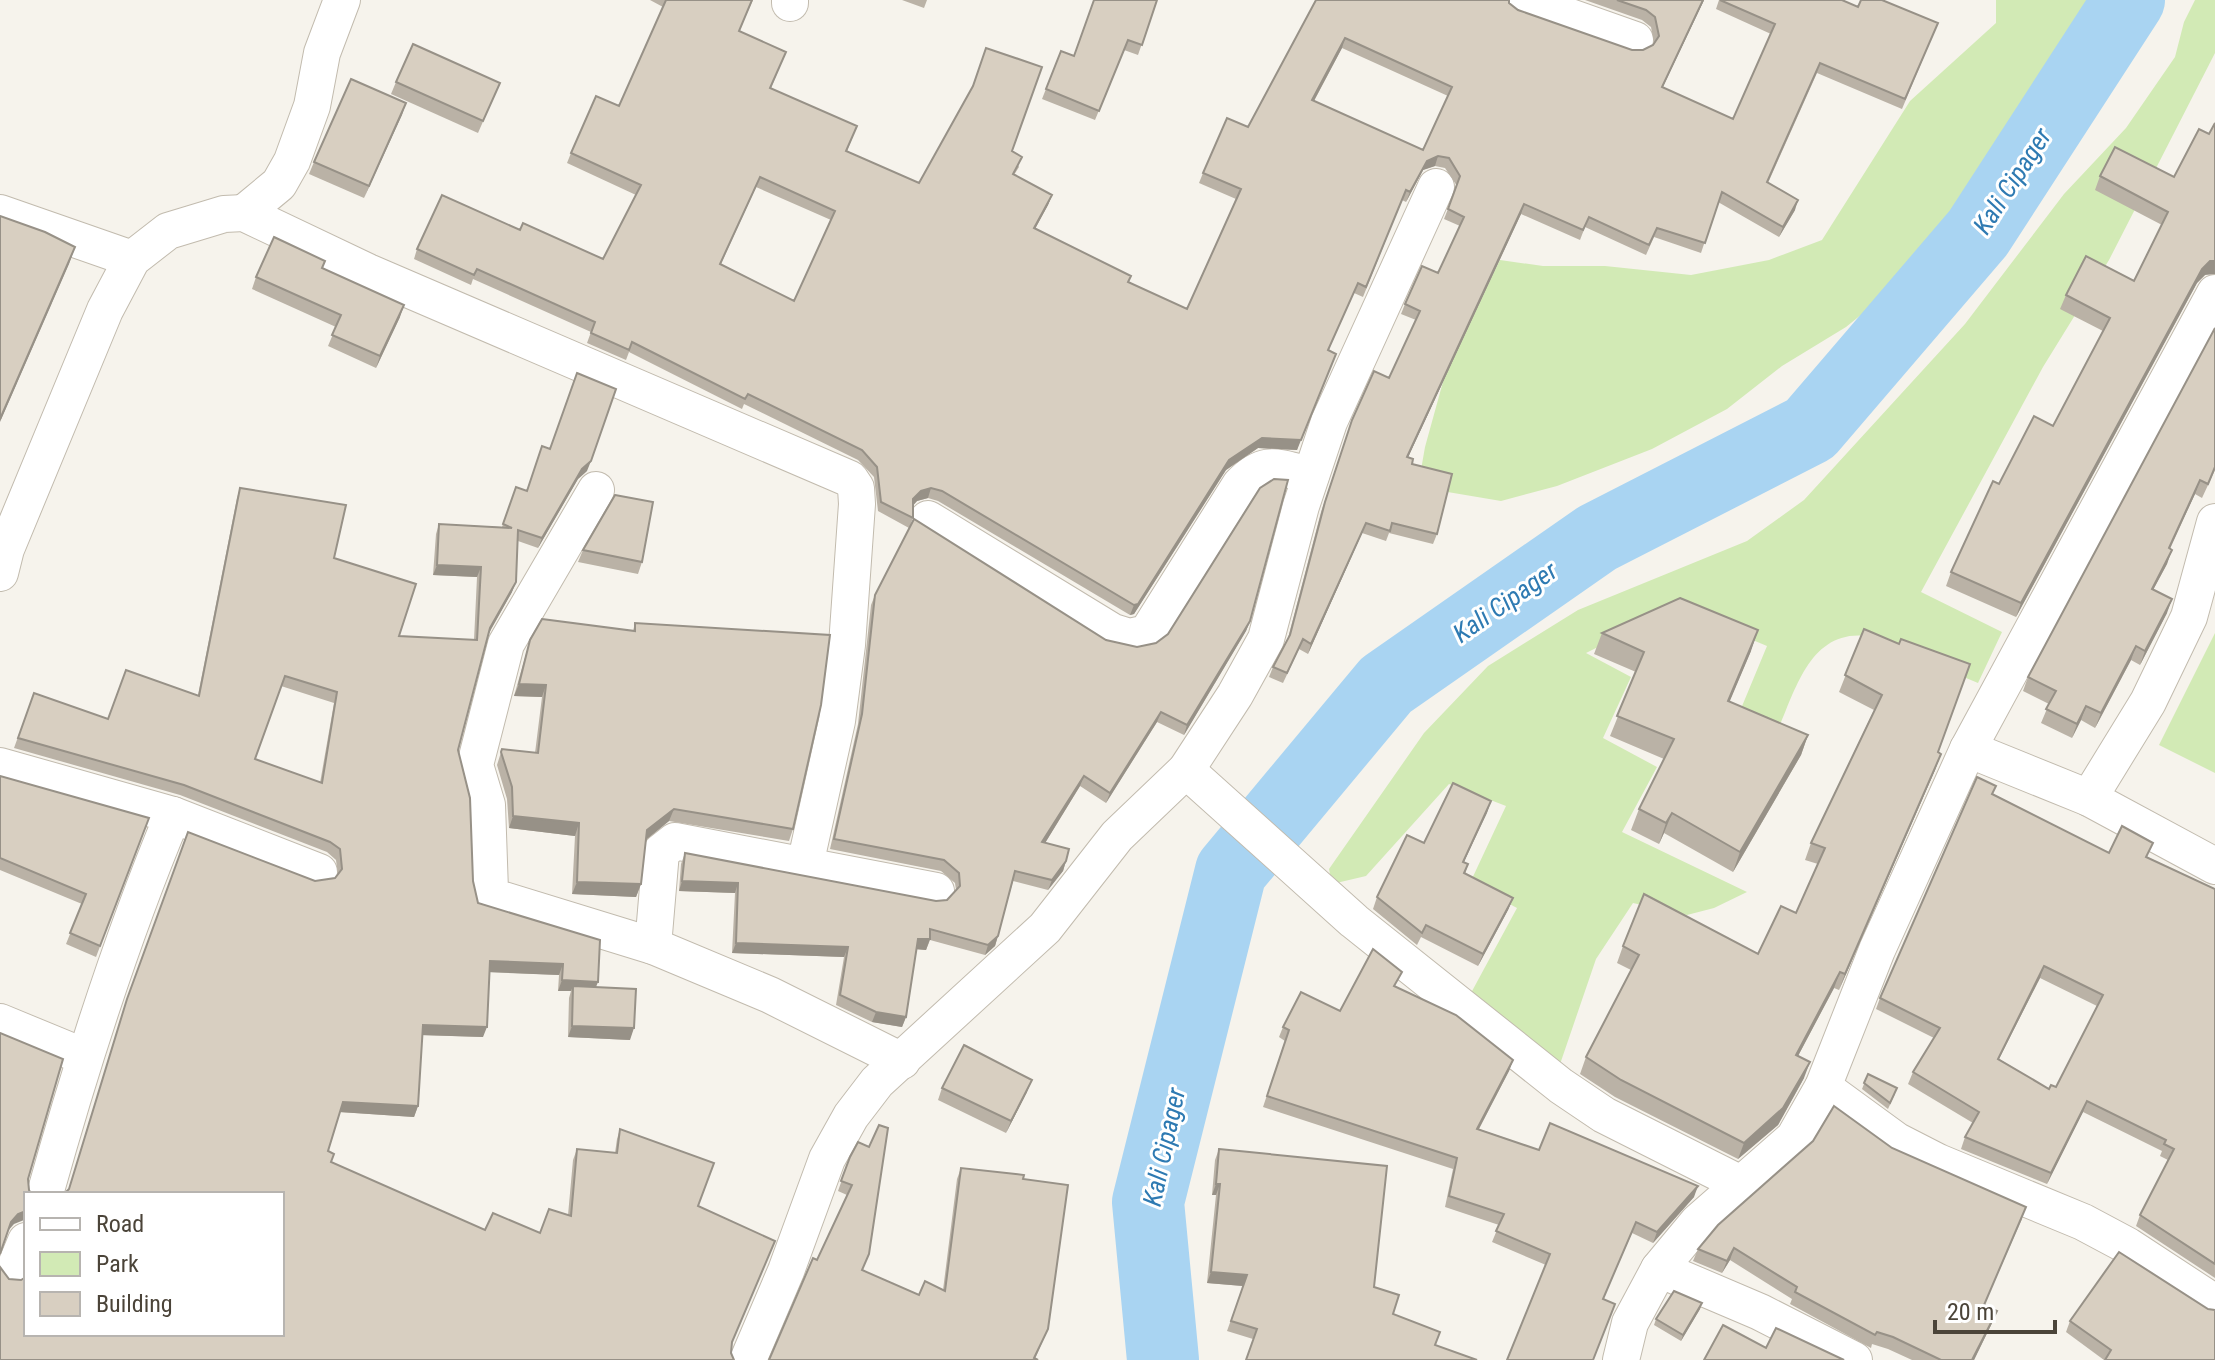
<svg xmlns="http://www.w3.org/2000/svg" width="2215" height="1360" font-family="'Roboto Condensed',sans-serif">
  <rect width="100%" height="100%" fill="#f6f3ec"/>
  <g fill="#d2eab5">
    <path d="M 1996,0 L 2100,0 L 2057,70 L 1988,165 L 1888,293 L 1846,327 L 1782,366 L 1727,409 L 1652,449 L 1557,486 L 1501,501 L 1418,487 L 1425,447 L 1449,360 L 1500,260 L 1543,266 L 1605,266 L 1691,275 L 1769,260 L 1822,240 L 1910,101 L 1996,23 Z"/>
    <path d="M 2195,0 L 2215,0 L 2215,53 L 2109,260 L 2043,367 L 1921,592 L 2002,632 L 1978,683 L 1866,636 C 1811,630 1796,688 1778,730 L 1740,711 L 1767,646 L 1676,608 L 1586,653 L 1631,677 L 1603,738 L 1657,767 L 1622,832 L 1747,892 L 1714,908 L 1687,915 L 1633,903 L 1596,959 L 1558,1070 L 1471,993 L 1517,908 L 1470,883 L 1506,806 L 1449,784 L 1366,876 L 1332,884 L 1329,869 L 1424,733 L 1488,666 L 1578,610 L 1747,541 L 1804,500 L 1965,324 L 2064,194 L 2126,128 L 2175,57 L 2184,22 Z"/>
    <path d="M 2215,633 L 2215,773 L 2159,745 Z"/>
  </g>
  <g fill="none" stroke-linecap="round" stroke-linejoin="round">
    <path stroke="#a9d4f2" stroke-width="72" d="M 1163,1360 L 1148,1202 L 1231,871 L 1386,685 L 1597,538 L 1810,429 L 1978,233 L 2129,0"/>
    <g stroke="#c2bbae" stroke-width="38">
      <g id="minor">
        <path d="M 1522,0 L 1635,40"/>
        <path d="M 790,3 L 790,0"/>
        <path d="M 0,213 L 132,259"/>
        <path d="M 244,213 L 279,184 L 292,161 L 312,106 L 322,53 L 342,0"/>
        <path d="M 596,490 L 506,644 L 475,765 L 487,805 L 490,891 L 497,898 L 653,946 L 770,995 L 902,1061"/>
        <path d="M 928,519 L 1113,632 L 1129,637 L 1147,633 L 1240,485 C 1266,458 1278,468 1311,475"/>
        <path d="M 0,573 L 6,549 L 105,310 L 132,259 L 168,231 L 224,214 L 244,213 L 368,272 L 850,479 L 856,488 L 857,504 L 847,645 L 837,721 L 805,865"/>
        <path d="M 1968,749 L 2089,798 L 2215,866"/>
        <path d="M 0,766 L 173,815 L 319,872"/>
        <path d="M 1186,770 L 1354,921 L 1561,1086 L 1604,1115 L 1741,1184"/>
        <path d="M 2089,798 L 2148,702 L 2189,617 L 2215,522"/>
        <path d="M 653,946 L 661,852 L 675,841 L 936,891"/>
        <path d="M 0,1022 L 85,1057"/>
        <path d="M 1823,1087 L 1897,1141 L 1938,1162 L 2083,1222 L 2128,1246 L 2215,1303"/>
        <path d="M 45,1194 C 81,1065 121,939 173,815"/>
        <path d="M 1659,1269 L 1760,1312 L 1854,1360"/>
        <path d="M 14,1270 L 26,1241"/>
        <path d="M 748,1360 L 786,1271 L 827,1159 L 851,1116 L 877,1082 L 1045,928 L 1117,836 L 1186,770 L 1235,695 L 1266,639 L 1301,506 L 1329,422 L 1436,187"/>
        <path d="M 1621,1360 L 1630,1323 L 1659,1269 L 1698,1222 L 1794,1138 L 1823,1087 L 1877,950 L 1968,749 L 2215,293"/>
      </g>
    </g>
    <use href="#minor" stroke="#fff" stroke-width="36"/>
  </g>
  <g fill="#bab2a6" fill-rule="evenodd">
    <path d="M 650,0 L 753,0 L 739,31 L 786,52 L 771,88 L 853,136 L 847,151 L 919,183 L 1012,151 L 1019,167 L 1014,175 L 1052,195 L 1048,205 L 1035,229 L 1128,282 L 1187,309 L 1236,199 L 1199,183 L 1203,173 L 1248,127 L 1316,0 L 1509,3 L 1518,10 L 1632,50 L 1643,50 L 1653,45 L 1654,43 L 1651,27 L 1642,20 L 1585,0 L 1704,0 L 1662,88 L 1733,119 L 1771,34 L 1716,9 L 1719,0 L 1858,7 L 1938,23 L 1902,109 L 1817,73 L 1768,183 L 1795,210 L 1779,237 L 1718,202 L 1701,253 L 1654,237 L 1646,255 L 1585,227 L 1580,240 L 1521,214 L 1408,457 L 1437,534 L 1433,544 L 1389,533 L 1386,541 L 1362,533 L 1308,654 L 1299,649 L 1283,683 L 1269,677 L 1273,667 L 1288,638 L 1321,512 L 1352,420 L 1389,378 L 1416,320 L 1401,314 L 1405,304 L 1438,273 L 1460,226 L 1444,219 L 1457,186 L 1445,168 L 1435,166 L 1423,170 L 1406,202 L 1402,200 L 1363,297 L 1354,293 L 1328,351 L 1297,450 L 1258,448 L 1226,470 L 1134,614 L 1130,615 L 938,501 L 928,498 L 917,501 L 913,505 L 913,518 L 909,528 L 878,511 L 874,477 L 858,460 L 744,404 L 742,409 L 629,352 L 626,360 L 587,343 L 591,332 L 473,279 L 471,285 L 414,259 L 417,249 L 520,230 L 603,259 L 636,195 L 567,163 L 571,153 L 619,106 L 663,7 ZM 1342,48 L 1448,96 L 1423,150 L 1314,101 ZM 756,187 L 831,220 L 794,301 L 721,264 Z"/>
    <path d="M 902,0 L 927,0 L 924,8 Z"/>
    <path d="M 1157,0 L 1138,55 L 1124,50 L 1095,120 L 1042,99 L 1061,51 L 1074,56 Z"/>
    <path d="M 396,82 L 500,83 L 478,133 L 391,94 Z"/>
    <path d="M 406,103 L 364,198 L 309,174 L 314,162 Z"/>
    <path d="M 2100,176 L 2174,177 L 2205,275 L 2197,283 L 2016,617 L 1946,586 L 1951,572 L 1999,484 L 2053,426 L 2103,331 L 2060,309 L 2066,295 L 2134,281 L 2162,225 L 2095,190 Z"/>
    <path d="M 323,268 L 400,317 L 376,368 L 328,346 L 336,327 L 252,289 L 256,277 Z"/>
    <path d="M 2215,328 L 2215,470 L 2202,498 L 2195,494 L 2170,549 L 2167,564 L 2153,590 L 2167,613 L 2140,665 L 2131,660 L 2095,728 L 2081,720 L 2072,738 L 2041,723 L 2049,704 L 2023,691 L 2028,677 Z"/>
    <path d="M 587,471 L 578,479 L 538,548 L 518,541 L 512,592 L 488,635 L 458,750 L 473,881 L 478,903 L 596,987 L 630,1040 L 568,1037 L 569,998 L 571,991 L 558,991 L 559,975 L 490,972 L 483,1037 L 422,1035 L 418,1106 L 414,1117 L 340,1112 L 328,1151 L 331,1162 L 485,1230 L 540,1233 L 568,1215 L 573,1160 L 577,1149 L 615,1153 L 617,1139 L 620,1129 L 698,1206 L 26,1334 L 68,1190 L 315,881 L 335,878 L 338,875 L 336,860 L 327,852 L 180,795 L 14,748 L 34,693 L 108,719 L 198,695 L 237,498 L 240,488 L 334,558 L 399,636 L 474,640 L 477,577 L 433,575 L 436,534 L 439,524 L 502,527 L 516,487 L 526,491 ZM 281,686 L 334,703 L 320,783 L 255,759 Z"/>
    <path d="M 583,550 L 642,562 L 638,574 L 578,562 Z"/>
    <path d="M 875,595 L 1106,640 L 1137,647 L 1250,621 L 1246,631 L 1184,735 L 1157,722 L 1106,803 L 1080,786 L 1045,843 L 1066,861 L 1063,871 L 1048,890 L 1013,881 L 995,946 L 985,955 L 930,940 L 926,950 L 916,949 L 906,1017 L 902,1027 L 872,1022 L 836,1005 L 844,957 L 732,953 L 735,893 L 679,891 L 681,864 L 685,853 L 936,901 L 947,900 L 956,890 L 955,883 L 941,871 L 830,849 L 858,724 L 871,605 Z"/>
    <path d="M 635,623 L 793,829 L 789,841 L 669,821 L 646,840 L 641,884 L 636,897 L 572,894 L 575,836 L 509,828 L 507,799 L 497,765 L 502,749 L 535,753 L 542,697 L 514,696 L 530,640 L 633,631 Z"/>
    <path d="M 1864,629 L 1938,752 L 1941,754 L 1935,770 L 1839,990 L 1834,988 L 1798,1056 L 1804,1078 L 1778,1125 L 1738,1159 L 1615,1097 L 1580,1074 L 1586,1057 L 1631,970 L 1617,963 L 1623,946 L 1758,954 L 1796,913 L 1818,864 L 1805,860 L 1811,843 L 1874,710 L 1839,692 Z"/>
    <path d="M 1602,633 L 1751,651 L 1729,702 L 1808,735 L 1801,755 L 1733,872 L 1664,833 L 1659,844 L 1631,830 L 1639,809 L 1664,759 L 1610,736 L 1636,672 L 1594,654 Z"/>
    <path d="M 0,776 L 149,818 L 96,957 L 66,944 L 82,904 L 0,870 Z"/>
    <path d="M 1993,794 L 2109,853 L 2147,857 L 2215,889 L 2215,1278 L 2136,1226 L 2140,1215 L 2168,1160 L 2160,1156 L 2162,1151 L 2083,1112 L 2047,1184 L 1961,1149 L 1965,1137 L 1973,1123 L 1908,1084 L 1913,1072 L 1934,1038 L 1876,1009 L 1880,998 ZM 2040,978 L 2097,1006 L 2056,1087 L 2049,1089 L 1999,1059 Z"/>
    <path d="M 1491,801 L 1464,862 L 1468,864 L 1465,874 L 1513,898 L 1508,910 L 1478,966 L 1421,937 L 1417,945 L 1373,909 L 1377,897 L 1424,843 Z"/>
    <path d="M 1396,987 L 1513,1060 L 1509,1071 L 1479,1129 L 1539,1150 L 1694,1197 L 1653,1243 L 1632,1233 L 1603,1299 L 1608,1324 L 1546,1265 L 1492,1242 L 1499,1225 L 1445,1207 L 1453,1169 L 1263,1107 L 1285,1041 L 1279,1037 L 1283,1027 L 1340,1011 Z"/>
    <path d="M 1868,1074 L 1895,1094 L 1888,1109 L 1862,1089 Z"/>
    <path d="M 942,1088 L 1027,1092 L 1006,1133 L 938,1100 Z"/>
    <path d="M 1892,1148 L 2022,1219 L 1984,1305 L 1997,1311 L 1992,1323 L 1974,1360 L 1912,1360 L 1888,1349 L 1872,1344 L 1871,1348 L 1790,1304 L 1792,1299 L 1730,1260 L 1722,1273 L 1693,1261 L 1698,1249 Z"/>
    <path d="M 1219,1149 L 1374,1287 L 1393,1314 L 1435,1345 L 1253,1339 L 1227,1331 L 1243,1286 L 1207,1283 L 1216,1195 L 1212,1195 L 1215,1160 Z"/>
    <path d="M 850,1157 L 862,1271 L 919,1295 L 943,1290 L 957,1179 L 961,1168 L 1023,1179 L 1048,1329 L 1035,1359 L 771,1358 L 847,1195 L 838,1191 Z"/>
    <path d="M 1702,1303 L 1700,1309 L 1681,1341 L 1654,1325 L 1656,1319 Z"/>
    <path d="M 2208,1309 L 2104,1360 L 2066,1332 L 2070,1321 Z"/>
  </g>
  <g fill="#979187">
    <path d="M 1703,0 L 1704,0 L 1658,97 L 1662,87 Z"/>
    <path d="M 1345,38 L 1342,48 L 1309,110 L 1312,100 Z"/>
    <path d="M 406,103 L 402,115 L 364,198 L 369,186 Z"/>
    <path d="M 1438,156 L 1435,166 L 1423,170 L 1406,202 L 1410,192 L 1427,161 Z"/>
    <path d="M 1052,195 L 1048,205 L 1030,238 L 1034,228 Z"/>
    <path d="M 1798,200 L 1795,210 L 1779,237 L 1783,227 Z"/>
    <path d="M 1524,204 L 1521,214 L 1404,466 L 1407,457 Z"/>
    <path d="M 75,247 L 69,264 L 0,422 L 0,419 Z"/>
    <path d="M 2210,261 L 2215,261 L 2215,274 L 2205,275 L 2197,283 L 2016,617 L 2021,603 L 2202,269 Z"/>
    <path d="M 404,305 L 400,317 L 376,368 L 380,356 Z"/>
    <path d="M 1336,354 L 1297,450 L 1258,448 L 1226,470 L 1134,614 L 1130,615 L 1134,605 L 1229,460 Z"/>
    <path d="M 591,461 L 587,471 L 578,479 L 538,548 L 542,538 L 582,469 Z"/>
    <path d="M 2200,480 L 2195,494 L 2163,562 L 2169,548 Z"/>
    <path d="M 931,488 L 928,498 L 917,501 L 910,509 L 913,499 L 921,491 Z"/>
    <path d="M 1366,523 L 1362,533 L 1308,654 L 1311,644 Z"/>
    <path d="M 2172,550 L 2167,564 L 2146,603 L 2152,589 Z"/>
    <path d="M 437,565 L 481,567 L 477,577 L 433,575 Z"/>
    <path d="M 516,582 L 512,592 L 486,638 L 490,628 Z"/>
    <path d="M 2172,599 L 2167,613 L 2140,665 L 2145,651 Z"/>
    <path d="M 1250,621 L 1246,631 L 1184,735 L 1187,725 Z"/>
    <path d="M 1758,630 L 1751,651 L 1721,722 L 1728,701 Z"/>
    <path d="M 2136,646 L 2131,660 L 2095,728 L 2101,713 Z"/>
    <path d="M 519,684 L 546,685 L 542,697 L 514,696 Z"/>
    <path d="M 2086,706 L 2081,720 L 2072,738 L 2077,724 Z"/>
    <path d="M 1161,712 L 1157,722 L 1106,803 L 1110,793 Z"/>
    <path d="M 1808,735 L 1801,755 L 1733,872 L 1740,852 Z"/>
    <path d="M 1941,754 L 1935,770 L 1839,990 L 1845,974 Z"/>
    <path d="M 1084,776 L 1080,786 L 1039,853 L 1042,842 Z"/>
    <path d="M 1491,801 L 1487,813 L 1458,874 L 1463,862 Z"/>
    <path d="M 674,809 L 669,821 L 642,843 L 647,830 Z"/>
    <path d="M 1672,813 L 1664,833 L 1659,844 L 1666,823 Z"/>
    <path d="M 513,816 L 579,823 L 575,836 L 509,828 Z"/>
    <path d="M 1066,861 L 1063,871 L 1048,890 L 1052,880 Z"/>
    <path d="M 682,881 L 738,883 L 735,893 L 679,891 Z"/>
    <path d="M 577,882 L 641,884 L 636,897 L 572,894 Z"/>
    <path d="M 1513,898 L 1508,910 L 1478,966 L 1483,954 Z"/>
    <path d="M 998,936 L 995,946 L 985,955 L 988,945 Z"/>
    <path d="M 918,939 L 930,939 L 926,950 L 914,949 Z"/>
    <path d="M 736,943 L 848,947 L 844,957 L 732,953 Z"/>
    <path d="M 490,961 L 563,964 L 559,975 L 486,972 Z"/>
    <path d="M 2044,966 L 2040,978 L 1993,1070 L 1998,1059 Z"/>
    <path d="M 1840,972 L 1834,988 L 1790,1071 L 1796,1055 Z"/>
    <path d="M 562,980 L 598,982 L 594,992 L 573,986 L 571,991 L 558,991 Z"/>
    <path d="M 876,1012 L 906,1017 L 902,1027 L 872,1022 Z"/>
    <path d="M 423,1025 L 487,1027 L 483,1037 L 419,1035 Z"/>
    <path d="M 572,1026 L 634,1028 L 630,1040 L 568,1037 Z"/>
    <path d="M 1513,1060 L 1509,1071 L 1473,1140 L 1477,1129 Z"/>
    <path d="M 1810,1062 L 1804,1078 L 1778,1125 L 1738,1159 L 1744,1143 Z"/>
    <path d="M 1032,1080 L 1027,1092 L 1006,1133 L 1011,1121 Z"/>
    <path d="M 2087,1101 L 2083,1112 L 2047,1184 L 2051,1173 Z"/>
    <path d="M 343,1102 L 418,1106 L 414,1117 L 339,1112 Z"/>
    <path d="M 1216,1184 L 1220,1184 L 1216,1195 L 1212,1195 Z"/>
    <path d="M 1698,1186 L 1694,1197 L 1653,1243 L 1657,1232 Z"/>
    <path d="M 26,1211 L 24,1220 L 14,1224 L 7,1232 L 11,1222 L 18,1214 Z"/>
    <path d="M 1734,1248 L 1730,1260 L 1722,1273 L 1727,1261 Z"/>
    <path d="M 1211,1272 L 1247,1275 L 1243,1286 L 1207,1283 Z"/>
    <path d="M 1702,1303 L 1700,1309 L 1681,1341 L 1683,1335 Z"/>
    <path d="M 1997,1311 L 1992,1323 L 1974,1360 L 1972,1360 Z"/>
  </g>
  <g fill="#d8cfc1" stroke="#979187" stroke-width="2" fill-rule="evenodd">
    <path d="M 666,0 L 752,0 L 739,31 L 786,52 L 770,88 L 857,126 L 846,151 L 919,183 L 973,86 L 986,48 L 1042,67 L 1012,151 L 1022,157 L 1013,174 L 1052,195 L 1034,228 L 1131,276 L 1128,282 L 1187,309 L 1241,189 L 1203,173 L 1227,118 L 1248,127 L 1316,0 L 1509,0 L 1509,3 L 1518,10 L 1632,50 L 1643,50 L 1653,45 L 1659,36 L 1655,17 L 1646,10 L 1617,0 L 1703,0 L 1662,87 L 1733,119 L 1775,24 L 1720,0 L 1842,0 L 1858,7 L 1861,0 L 1882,0 L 1938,23 L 1905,99 L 1820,63 L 1767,182 L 1798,200 L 1783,227 L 1722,192 L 1705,243 L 1657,228 L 1649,245 L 1589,217 L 1583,230 L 1524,204 L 1407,457 L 1413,459 L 1412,464 L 1452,474 L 1437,534 L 1392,523 L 1390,531 L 1366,523 L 1311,644 L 1303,639 L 1287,673 L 1273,667 L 1290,635 L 1325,502 L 1352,420 L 1374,371 L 1389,378 L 1420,311 L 1405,304 L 1422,266 L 1438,273 L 1464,217 L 1448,209 L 1460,176 L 1449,158 L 1438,156 L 1427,161 L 1410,192 L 1406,190 L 1366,287 L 1358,283 L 1328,350 L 1336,354 L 1301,440 L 1262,438 L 1229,460 L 1138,604 L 1134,605 L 942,491 L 931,488 L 921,491 L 913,499 L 913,518 L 881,502 L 877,467 L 862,450 L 748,394 L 745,399 L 632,342 L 629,350 L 591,333 L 595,322 L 477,269 L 474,275 L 417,249 L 442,195 L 520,230 L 523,223 L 603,259 L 641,185 L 571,153 L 596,96 L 619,106 ZM 1345,38 L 1452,87 L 1423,150 L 1312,100 ZM 760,177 L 835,211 L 794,301 L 720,264 Z"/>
    <path d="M 1094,0 L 1157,0 L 1142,45 L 1128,40 L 1099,111 L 1046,89 L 1061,51 L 1074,56 Z"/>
    <path d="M 413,44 L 500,83 L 483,121 L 396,82 Z"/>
    <path d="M 351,79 L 406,103 L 369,186 L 314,162 Z"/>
    <path d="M 2215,123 L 2215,261 L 2210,261 L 2202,269 L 2021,603 L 1951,572 L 1993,481 L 1999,484 L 2034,416 L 2053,426 L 2110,318 L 2066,295 L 2086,256 L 2134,281 L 2168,212 L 2100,176 L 2115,147 L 2174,177 L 2199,129 L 2209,134 Z"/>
    <path d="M 0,216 L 45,232 L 75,247 L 0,419 Z"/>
    <path d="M 274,237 L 325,261 L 322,268 L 404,305 L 380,356 L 332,335 L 341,315 L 256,277 Z"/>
    <path d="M 2215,328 L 2215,467 L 2208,484 L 2200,480 L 2169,548 L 2172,550 L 2152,589 L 2172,599 L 2145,651 L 2136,646 L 2101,713 L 2086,706 L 2077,724 L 2046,709 L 2056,691 L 2028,677 Z"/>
    <path d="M 577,373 L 616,389 L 591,461 L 582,469 L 542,538 L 518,530 L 516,582 L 490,628 L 458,750 L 470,798 L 473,881 L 478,903 L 600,940 L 598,982 L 562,980 L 563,964 L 490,961 L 487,1027 L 423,1025 L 418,1106 L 343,1102 L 328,1151 L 334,1154 L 331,1162 L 485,1230 L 493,1213 L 540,1233 L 549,1209 L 571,1216 L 577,1149 L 617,1153 L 620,1129 L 714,1163 L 698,1206 L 775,1241 L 732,1342 L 731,1353 L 734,1360 L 0,1360 L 0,1267 L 9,1279 L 21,1280 L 26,1277 L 26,1334 L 282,1334 L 282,1194 L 64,1194 L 69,1189 L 127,999 L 188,832 L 315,881 L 335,878 L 342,869 L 340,849 L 330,842 L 184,785 L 18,738 L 34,693 L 108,719 L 126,670 L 199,696 L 240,488 L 346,505 L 334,558 L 416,584 L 399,636 L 477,640 L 481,567 L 437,565 L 439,524 L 512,528 L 503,524 L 516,487 L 527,491 L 542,446 L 550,449 ZM 285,676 L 337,692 L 322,783 L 255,759 Z"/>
    <path d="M 1274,479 L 1288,480 L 1250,621 L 1187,725 L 1161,712 L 1110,793 L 1084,776 L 1042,842 L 1069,849 L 1066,861 L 1052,880 L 1015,871 L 998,936 L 988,945 L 930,929 L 930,939 L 918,939 L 906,1017 L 876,1012 L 840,995 L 848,947 L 736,943 L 738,883 L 682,881 L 685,853 L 936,901 L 947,900 L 960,886 L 959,873 L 944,860 L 834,839 L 862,714 L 875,595 L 914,519 L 1106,640 L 1137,647 L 1156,643 L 1168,634 L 1260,488 Z"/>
    <path d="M 615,495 L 653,502 L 642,562 L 583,550 Z"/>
    <path d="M 1680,598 L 1758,630 L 1728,701 L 1808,735 L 1740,852 L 1672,813 L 1666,823 L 1639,809 L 1674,739 L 1617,716 L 1644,652 L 1602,633 Z"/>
    <path d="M 542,619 L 635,631 L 635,623 L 830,635 L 821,705 L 793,829 L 674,809 L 647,830 L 641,884 L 577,882 L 579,823 L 513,816 L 512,787 L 501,752 L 502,749 L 538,753 L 546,685 L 519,684 L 530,640 Z"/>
    <path d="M 1864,629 L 1899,644 L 1901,639 L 1970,664 L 1938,752 L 1941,754 L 1845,974 L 1840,972 L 1796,1055 L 1810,1062 L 1783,1108 L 1744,1143 L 1621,1080 L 1586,1057 L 1639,955 L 1623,946 L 1644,894 L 1758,954 L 1781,906 L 1796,913 L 1825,848 L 1811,843 L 1882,695 L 1845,675 Z"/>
    <path d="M 0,776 L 149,818 L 100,946 L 70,933 L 86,894 L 0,858 Z"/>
    <path d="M 1977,777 L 1996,786 L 1992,794 L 2109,853 L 2122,826 L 2153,843 L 2146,857 L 2215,889 L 2215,1264 L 2140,1215 L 2174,1149 L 2164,1144 L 2166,1140 L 2087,1101 L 2051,1173 L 1965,1137 L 1979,1112 L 1913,1072 L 1940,1028 L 1880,998 ZM 2044,966 L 2103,995 L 2056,1087 L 2051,1085 L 2049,1089 L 1998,1059 Z"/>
    <path d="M 1453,783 L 1491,801 L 1463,862 L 1468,864 L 1464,873 L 1513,898 L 1483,954 L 1426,925 L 1422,933 L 1377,897 L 1407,835 L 1424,843 Z"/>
    <path d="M 1373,949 L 1402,972 L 1394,986 L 1456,1015 L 1513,1060 L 1477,1129 L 1539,1150 L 1550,1123 L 1698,1186 L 1657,1232 L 1636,1222 L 1603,1299 L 1615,1304 L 1593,1360 L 1507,1360 L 1550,1254 L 1496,1231 L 1504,1214 L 1449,1196 L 1457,1158 L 1267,1096 L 1289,1030 L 1283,1027 L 1301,992 L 1340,1011 Z"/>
    <path d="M 573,986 L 636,989 L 634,1028 L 572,1026 Z"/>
    <path d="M 0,1033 L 63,1059 L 28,1179 L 29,1190 L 31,1194 L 26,1194 L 26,1211 L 18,1214 L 11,1222 L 0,1254 Z"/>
    <path d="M 964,1045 L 1032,1080 L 1011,1121 L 942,1088 Z"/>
    <path d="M 1868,1074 L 1897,1088 L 1890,1103 L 1864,1083 Z"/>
    <path d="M 1834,1106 L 1892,1148 L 2026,1207 L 1984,1305 L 1997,1311 L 1972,1360 L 1941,1360 L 1893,1337 L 1877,1332 L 1875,1335 L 1795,1292 L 1797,1287 L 1734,1248 L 1727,1261 L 1698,1249 L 1718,1225 L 1813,1141 Z"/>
    <path d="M 879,1125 L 888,1128 L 869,1254 L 862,1270 L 919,1295 L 925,1281 L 945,1291 L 961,1168 L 1024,1175 L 1023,1179 L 1068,1185 L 1048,1329 L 1034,1358 L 1038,1360 L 769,1360 L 813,1258 L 817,1260 L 852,1185 L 841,1181 L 850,1157 L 858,1142 L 869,1147 Z"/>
    <path d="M 1219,1149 L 1387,1166 L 1374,1287 L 1399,1295 L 1393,1314 L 1440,1332 L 1435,1345 L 1477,1360 L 1246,1360 L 1257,1329 L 1231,1321 L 1247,1275 L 1211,1272 L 1220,1184 L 1216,1184 Z"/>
    <path d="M 2119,1252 L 2208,1309 L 2215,1310 L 2215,1360 L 2105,1360 L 2111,1350 L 2070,1321 Z"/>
    <path d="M 1674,1291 L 1702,1303 L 1683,1335 L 1656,1319 Z"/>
    <path d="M 1723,1325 L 1766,1348 L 1776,1328 L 1844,1360 L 1704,1360 Z"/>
  </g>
  <g text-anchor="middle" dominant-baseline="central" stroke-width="6" stroke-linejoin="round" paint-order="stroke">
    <g font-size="26" font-style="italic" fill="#2e7ab2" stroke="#fff">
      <text transform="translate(2012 181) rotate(-57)">Kali Cipager</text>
      <text transform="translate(1505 602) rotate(-35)">Kali Cipager</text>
      <text transform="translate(1164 1147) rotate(-78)">Kali Cipager</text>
    </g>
  </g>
  <rect x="24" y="1192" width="260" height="144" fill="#ffffff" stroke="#b7b4b0" stroke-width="2"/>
  <rect x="40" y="1218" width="40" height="12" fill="#ffffff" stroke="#b7b4b0" stroke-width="2"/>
  <text x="96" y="1232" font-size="24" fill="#4b4439">Road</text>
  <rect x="40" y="1252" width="40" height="24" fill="#d2eab5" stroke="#b7b4b0" stroke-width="2"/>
  <text x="96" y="1272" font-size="24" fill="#4b4439">Park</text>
  <rect x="40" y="1292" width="40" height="24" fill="#d8cfc1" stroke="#b7b4b0" stroke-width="2"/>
  <text x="96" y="1312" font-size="24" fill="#4b4439">Building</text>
  <path d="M1935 1320v12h120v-12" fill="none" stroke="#4b4439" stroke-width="4"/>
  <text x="1947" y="1320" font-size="24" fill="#4b4439" stroke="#ffffff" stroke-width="6" paint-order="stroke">20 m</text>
</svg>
